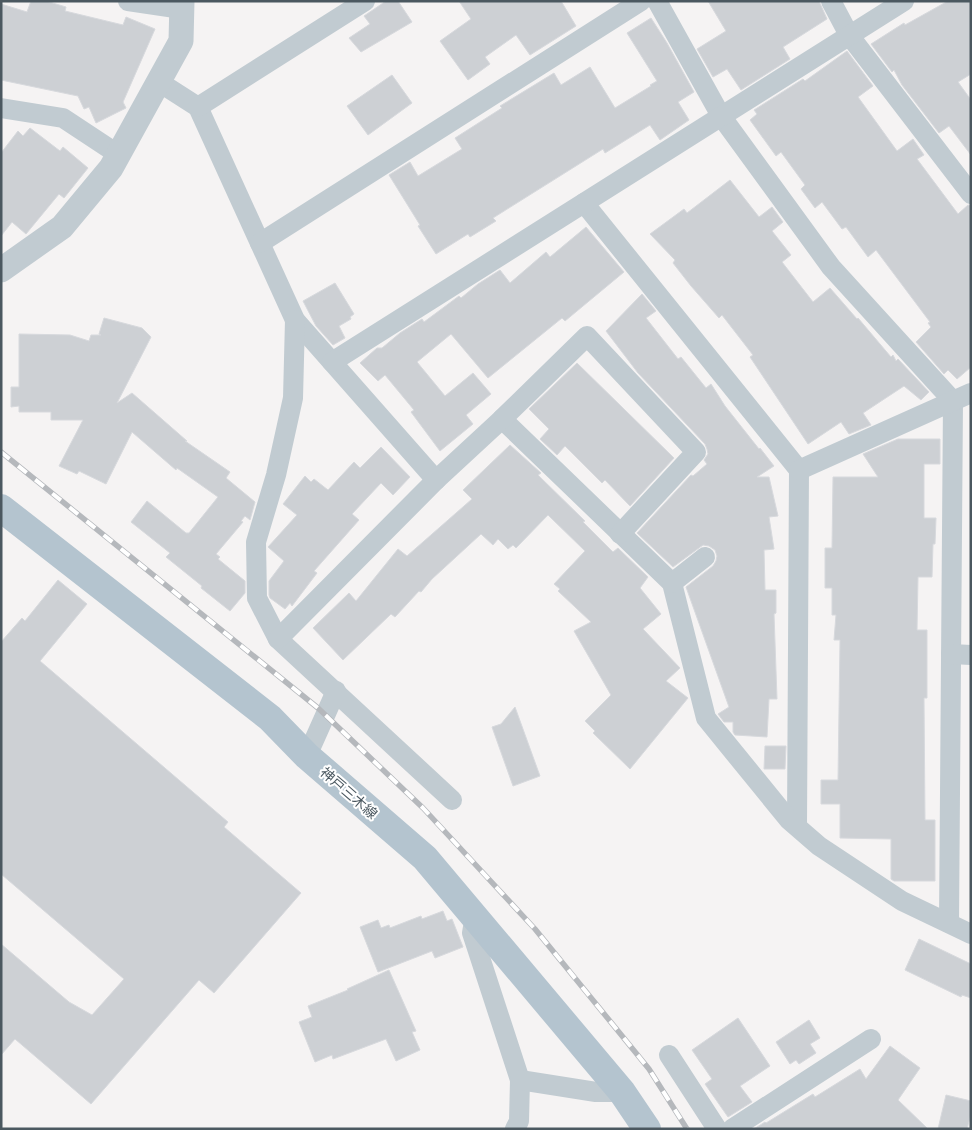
<svg xmlns="http://www.w3.org/2000/svg" width="972" height="1130" font-family="'IBM Plex Sans','Noto Sans JP',sans-serif">
  <rect width="100%" height="100%" fill="#f5f3f3"/>
  <g fill="#cdd0d4" stroke="#d7d9dd">
    <path d="M 31,1 L 46,1 L 66,7 L 65,11 L 123,25 L 126,17 L 155,29 L 123,102 L 126,108 L 96,123 L 89,107 L 84,109 L 78,96 L 1,80 L 1,4 L 27,12 Z"/>
    <path d="M 386,1 L 398,1 L 412,22 L 361,52 L 349,38 L 370,24 L 364,16 Z"/>
    <path d="M 459,1 L 561,1 L 576,26 L 530,55 L 516,35 L 485,57 L 490,64 L 468,80 L 440,41 L 471,19 Z"/>
    <path d="M 708,1 L 819,1 L 827,19 L 783,47 L 790,59 L 741,90 L 727,69 L 713,77 L 697,49 L 726,31 Z"/>
    <path d="M 948,1 L 971,1 L 971,74 L 958,82 L 971,100 L 971,155 L 949,126 L 939,133 L 902,85 L 894,70 L 892,72 L 871,44 L 904,23 L 905,25 Z"/>
    <path d="M 651,18 L 667,43 L 694,92 L 678,102 L 689,120 L 660,140 L 650,125 L 605,153 L 603,149 L 493,218 L 496,221 L 470,237 L 468,234 L 436,254 L 418,226 L 420,225 L 389,175 L 410,162 L 418,176 L 462,149 L 455,138 L 502,108 L 500,106 L 554,73 L 561,85 L 590,67 L 615,108 L 651,86 L 650,85 L 657,81 L 627,33 Z"/>
    <path d="M 847,51 L 873,86 L 858,97 L 897,151 L 913,139 L 924,155 L 917,159 L 958,214 L 968,205 L 971,206 L 971,367 L 957,379 L 948,370 L 944,374 L 916,342 L 931,327 L 928,323 L 930,322 L 876,250 L 868,257 L 846,227 L 842,229 L 822,202 L 815,208 L 801,189 L 805,185 L 781,152 L 776,156 L 750,120 L 757,114 L 754,110 L 803,79 L 805,81 Z"/>
    <path d="M 392,75 L 412,103 L 368,135 L 347,106 Z"/>
    <path d="M 30,128 L 60,151 L 63,147 L 88,168 L 64,198 L 59,194 L 26,234 L 12,222 L 1,236 L 1,153 L 18,131 L 23,136 Z"/>
    <path d="M 730,180 L 759,217 L 772,207 L 783,222 L 772,231 L 791,255 L 782,262 L 813,302 L 830,288 L 857,319 L 858,318 L 891,357 L 893,355 L 896,361 L 898,359 L 929,392 L 921,400 L 904,386 L 863,413 L 871,425 L 849,434 L 841,422 L 808,444 L 750,357 L 753,355 L 722,315 L 719,318 L 691,286 L 673,263 L 675,260 L 650,234 L 684,209 L 687,213 Z"/>
    <path d="M 586,227 L 624,272 L 565,321 L 562,318 L 488,378 L 451,334 L 417,362 L 445,396 L 473,373 L 491,394 L 466,415 L 473,424 L 440,451 L 411,412 L 414,410 L 385,375 L 378,381 L 360,363 L 377,348 L 382,348 L 400,333 L 422,319 L 424,322 L 459,296 L 461,298 L 478,284 L 500,270 L 510,283 L 546,252 L 550,257 Z"/>
    <path d="M 335,283 L 354,314 L 350,317 L 351,319 L 339,326 L 345,338 L 333,345 L 316,326 L 303,301 Z"/>
    <path d="M 642,294 L 656,311 L 646,318 L 678,359 L 681,357 L 706,388 L 711,384 L 725,406 L 759,449 L 760,448 L 774,466 L 757,477 L 769,477 L 778,516 L 769,517 L 774,549 L 764,550 L 765,590 L 776,590 L 776,613 L 774,614 L 777,699 L 769,699 L 767,737 L 735,735 L 733,732 L 733,722 L 724,722 L 718,714 L 729,707 L 686,587 L 713,566 L 716,561 L 717,556 L 715,550 L 709,546 L 703,545 L 673,567 L 637,533 L 691,475 L 693,476 L 707,464 L 704,460 L 708,454 L 707,449 L 705,444 L 638,373 L 606,331 Z"/>
    <path d="M 104,318 L 142,328 L 151,337 L 117,403 L 132,393 L 187,441 L 185,441 L 230,472 L 226,478 L 255,502 L 250,520 L 245,516 L 241,521 L 243,522 L 216,554 L 220,557 L 218,559 L 245,581 L 245,593 L 230,611 L 201,588 L 202,586 L 166,557 L 170,553 L 131,522 L 147,501 L 186,533 L 189,533 L 218,497 L 177,468 L 176,470 L 132,432 L 106,484 L 79,471 L 77,474 L 59,466 L 83,420 L 51,420 L 51,412 L 19,412 L 19,406 L 11,407 L 11,387 L 19,387 L 19,334 L 70,335 L 89,341 L 91,335 L 101,335 L 99,334 Z"/>
    <path d="M 577,363 L 674,458 L 630,506 L 605,480 L 602,483 L 565,446 L 557,455 L 540,439 L 549,429 L 529,409 Z"/>
    <path d="M 898,439 L 940,439 L 940,464 L 924,464 L 924,518 L 936,518 L 935,544 L 933,544 L 932,577 L 918,577 L 917,630 L 927,630 L 927,698 L 924,698 L 925,820 L 935,820 L 935,881 L 894,881 L 891,879 L 891,839 L 840,838 L 840,804 L 821,804 L 821,780 L 838,780 L 840,640 L 834,640 L 836,615 L 832,615 L 832,588 L 825,588 L 825,548 L 832,548 L 833,477 L 878,477 L 863,454 Z"/>
    <path d="M 510,445 L 541,473 L 538,475 L 585,521 L 583,522 L 613,552 L 618,548 L 648,577 L 640,588 L 661,614 L 643,629 L 680,668 L 666,681 L 688,698 L 630,769 L 593,733 L 595,731 L 585,721 L 611,695 L 574,631 L 591,622 L 558,591 L 560,589 L 554,584 L 585,551 L 548,515 L 516,548 L 513,545 L 508,549 L 498,539 L 493,545 L 481,534 L 432,579 L 421,592 L 419,591 L 395,617 L 391,614 L 343,660 L 313,628 L 349,593 L 356,601 L 398,549 L 407,556 L 472,499 L 463,490 Z"/>
    <path d="M 381,447 L 410,477 L 393,495 L 381,483 L 352,514 L 359,520 L 314,571 L 317,573 L 292,606 L 290,603 L 285,609 L 270,598 L 269,595 L 269,581 L 284,561 L 268,547 L 297,515 L 283,504 L 305,476 L 311,482 L 314,479 L 328,490 L 354,462 L 360,468 Z"/>
    <path d="M 58,580 L 87,604 L 40,661 L 228,822 L 224,827 L 301,893 L 214,993 L 199,980 L 91,1104 L 15,1039 L 1,1055 L 1,944 L 69,1002 L 92,1015 L 124,979 L 1,874 L 1,642 L 22,618 L 25,621 Z"/>
    <path d="M 515,707 L 540,776 L 513,786 L 492,727 L 501,724 Z"/>
    <path d="M 765,746 L 786,746 L 785,769 L 764,769 Z"/>
    <path d="M 443,911 L 447,921 L 452,919 L 463,947 L 435,958 L 432,951 L 378,972 L 360,927 L 378,920 L 381,928 L 389,925 L 390,928 L 421,916 L 422,919 Z"/>
    <path d="M 919,939 L 971,964 L 971,998 L 962,995 L 961,997 L 905,970 Z"/>
    <path d="M 389,970 L 416,1031 L 412,1032 L 420,1050 L 396,1061 L 386,1039 L 333,1059 L 332,1055 L 315,1062 L 299,1022 L 312,1017 L 308,1006 L 348,990 L 347,989 Z"/>
    <path d="M 738,1018 L 770,1066 L 740,1086 L 752,1102 L 728,1117 L 705,1084 L 712,1079 L 692,1050 Z"/>
    <path d="M 809,1020 L 820,1038 L 810,1044 L 816,1053 L 799,1064 L 796,1060 L 790,1064 L 776,1042 Z"/>
    <path d="M 890,1046 L 920,1068 L 898,1100 L 928,1129 L 754,1129 L 765,1122 L 766,1123 L 813,1094 L 815,1097 L 860,1069 L 866,1079 Z"/>
    <path d="M 946,1095 L 971,1101 L 971,1114 L 967,1129 L 938,1129 Z"/>
  </g>
  <g fill="none" stroke-linecap="round" stroke-linejoin="round">
    <g stroke="#c1cbd1" stroke-width="20">
      <path d="M 128,1 L 182,9"/>
      <path d="M 657,1 L 721,116 L 831,267 L 953,401 L 949,923"/>
      <path d="M 831,1 L 849,35 L 971,194"/>
      <path d="M 159,82 L 198,107 L 295,320 L 436,480"/>
      <path d="M 198,107 L 365,1"/>
      <path d="M 1,108 L 63,118 L 119,155"/>
      <path d="M 584,203 L 799,470 L 797,825"/>
      <path d="M 260,243 L 641,1"/>
      <path d="M 295,320 L 293,398 L 276,475 L 256,542 L 257,598 L 278,639 L 452,800"/>
      <path d="M 332,362 L 904,1"/>
      <path d="M 502,419 L 672,583 L 706,718 L 789,820 L 819,846 L 902,901 L 971,934"/>
      <path d="M 799,470 L 971,393"/>
      <path d="M 672,583 L 705,557"/>
      <path d="M 278,639 L 436,480 L 502,419 L 587,336 L 696,452 L 620,534"/>
      <path d="M 951,654 L 971,655"/>
      <path d="M 307,756 L 336,691"/>
      <path d="M 475,916 L 472,933 L 520,1080 L 519,1121 L 515,1129"/>
      <path d="M 669,1055 L 717,1129"/>
      <path d="M 520,1080 L 596,1092 L 622,1092"/>
      <path d="M 732,1129 L 871,1039"/>
    </g>
    <path stroke="#c1cbd1" stroke-width="25" d="M 1,270 L 62,227 L 111,168 L 181,41 L 182,1"/>
    <path stroke="#b4c4cf" stroke-width="28" d="M 1,508 L 270,718 L 307,756 L 425,858 L 622,1092 L 647,1129"/>
    <g stroke="#b5b8bc" stroke-width="5.5">
      <path id="rail" d="M 1,452 L 318,708 L 423,808 L 535,929 L 649,1069 L 687,1129"/>
    </g>
    <use href="#rail" stroke="#fff" stroke-width="4" stroke-dasharray="11" stroke-linecap="butt"/>
  </g>
  <g text-anchor="middle" dominant-baseline="central" stroke-width="4" stroke-linejoin="round" paint-order="stroke">
    <g font-size="14" fill="#4b5860" stroke="#fff">
      <text transform="translate(349 793) rotate(41)">神戸三木線</text>
    </g>
  </g>
  <rect width="972" height="1130" fill="none" stroke="#4b5860" stroke-width="5"/>
</svg>
